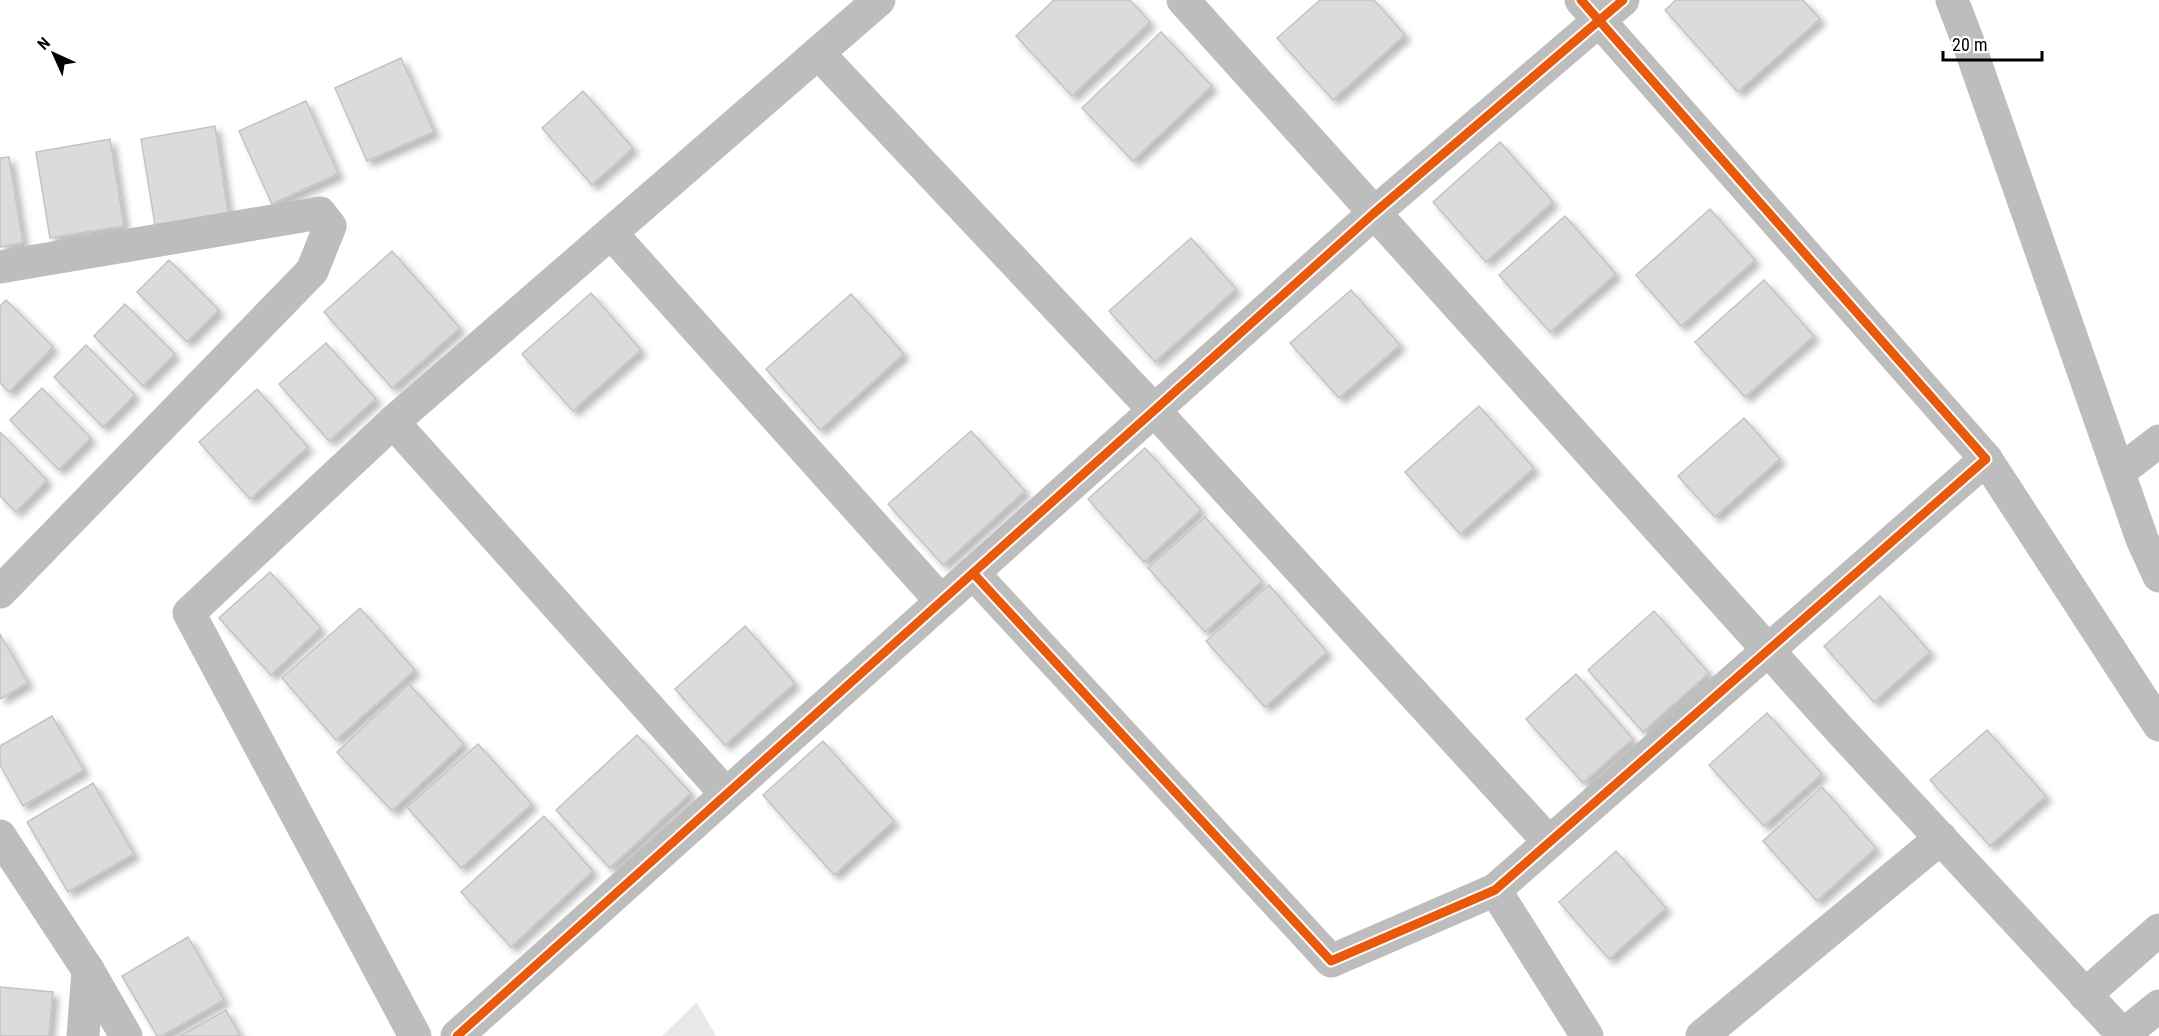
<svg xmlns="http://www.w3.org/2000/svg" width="2159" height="1036" font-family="'Roboto Condensed',sans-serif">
  <defs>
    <filter id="shadow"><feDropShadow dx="5.5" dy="5.5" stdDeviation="3" flood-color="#0004"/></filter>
  </defs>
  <rect width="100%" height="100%" fill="#fff"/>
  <path fill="#e8e8e8" d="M 697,1003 L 716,1036 L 662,1036 L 696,1003 Z"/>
  <g fill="#dbdbdb" stroke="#c3c3c3" stroke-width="1.5" filter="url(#shadow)">
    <path d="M 1054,0 L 1130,0 L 1150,22 L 1072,96 L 1016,36 Z"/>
    <path d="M 1320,0 L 1374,0 L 1405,35 L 1333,100 L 1277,38 Z"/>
    <path d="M 1676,0 L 1803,0 L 1820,19 L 1738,92 L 1665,10 Z"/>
    <path d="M 1161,32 L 1212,86 L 1133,161 L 1082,108 Z"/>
    <path d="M 401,58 L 434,132 L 367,161 L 335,88 Z"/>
    <path d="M 583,91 L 633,148 L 592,185 L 542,128 Z"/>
    <path d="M 306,101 L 338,174 L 272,204 L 239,131 Z"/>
    <path d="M 215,126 L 228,213 L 155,225 L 141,139 Z"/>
    <path d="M 110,139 L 124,226 L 50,238 L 36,152 Z"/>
    <path d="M 1500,142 L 1553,202 L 1486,262 L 1433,202 Z"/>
    <path d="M 9,157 L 23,243 L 0,247 L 0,158 Z"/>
    <path d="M 1710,209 L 1755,260 L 1681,326 L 1636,275 Z"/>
    <path d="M 1565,216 L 1616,274 L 1550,332 L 1499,275 Z"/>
    <path d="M 1191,238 L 1236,289 L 1155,362 L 1109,311 Z"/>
    <path d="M 392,251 L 460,328 L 392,388 L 324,312 Z"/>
    <path d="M 169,260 L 219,310 L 187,342 L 137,292 Z"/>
    <path d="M 1764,280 L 1814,336 L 1745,397 L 1695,342 Z"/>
    <path d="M 1351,290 L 1400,345 L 1339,398 L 1290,343 Z"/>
    <path d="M 591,293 L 641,350 L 573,411 L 522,354 Z"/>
    <path d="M 851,294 L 904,354 L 820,430 L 766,369 Z"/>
    <path d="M 6,300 L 53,347 L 9,392 L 0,383 L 0,306 Z"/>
    <path d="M 125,304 L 175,354 L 143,386 L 94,336 Z"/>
    <path d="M 326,343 L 376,399 L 329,441 L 279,384 Z"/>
    <path d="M 86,345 L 135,395 L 103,427 L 54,377 Z"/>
    <path d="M 42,388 L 91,438 L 59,470 L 10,420 Z"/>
    <path d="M 257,389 L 308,447 L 250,499 L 199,442 Z"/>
    <path d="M 1479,406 L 1534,468 L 1460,534 L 1405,472 Z"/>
    <path d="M 1744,418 L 1780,459 L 1715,517 L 1678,476 Z"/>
    <path d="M 971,431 L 1025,491 L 943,565 L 888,504 Z"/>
    <path d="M 0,432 L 47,480 L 16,512 L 0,496 Z"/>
    <path d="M 1145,448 L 1201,510 L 1144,562 L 1088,499 Z"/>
    <path d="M 1205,517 L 1262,581 L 1205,632 L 1148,568 Z"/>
    <path d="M 270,572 L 321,628 L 271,675 L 219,618 Z"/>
    <path d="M 1269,585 L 1327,652 L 1265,707 L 1206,641 Z"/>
    <path d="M 1880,596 L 1930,652 L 1874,702 L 1824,646 Z"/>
    <path d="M 360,608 L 415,670 L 336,740 L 282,678 Z"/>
    <path d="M 1654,611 L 1709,673 L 1643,732 L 1588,670 Z"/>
    <path d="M 745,626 L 795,683 L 725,745 L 675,689 Z"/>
    <path d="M 0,634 L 28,683 L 0,699 Z"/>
    <path d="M 1576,674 L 1633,739 L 1583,783 L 1526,719 Z"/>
    <path d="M 409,684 L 464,744 L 392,811 L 337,752 Z"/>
    <path d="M 1767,713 L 1822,774 L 1764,826 L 1709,765 Z"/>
    <path d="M 52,716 L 84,770 L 23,806 L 0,765 L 0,746 Z"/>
    <path d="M 1987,730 L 2046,796 L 1990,846 L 1930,780 Z"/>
    <path d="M 637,735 L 691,793 L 610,868 L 556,810 Z"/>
    <path d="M 823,741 L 894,821 L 834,875 L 763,795 Z"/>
    <path d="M 478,744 L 532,804 L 461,868 L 407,807 Z"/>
    <path d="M 93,783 L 134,854 L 68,892 L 27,822 Z"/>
    <path d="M 1822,787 L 1876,848 L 1817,901 L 1763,841 Z"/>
    <path d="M 544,816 L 593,871 L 511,947 L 461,892 Z"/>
    <path d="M 1616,851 L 1666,908 L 1609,959 L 1559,902 Z"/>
    <path d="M 188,937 L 224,1000 L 162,1036 L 157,1036 L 122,976 Z"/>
    <path d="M 0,987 L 53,992 L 49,1036 L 0,1036 Z"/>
    <path d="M 226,1010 L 240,1036 L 180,1036 Z"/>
  </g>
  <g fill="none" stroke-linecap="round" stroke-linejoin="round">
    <g stroke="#bdbdbd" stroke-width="33">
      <path d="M 1183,0 L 1839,729 L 2124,1036"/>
      <path d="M 1952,0 L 1967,39 L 2142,539 L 2159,576"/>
      <path d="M 818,53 L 1154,410 L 1549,842"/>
      <path d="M 611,233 L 941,601"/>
      <path d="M 0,267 L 320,213 L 330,226 L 312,271 L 0,592"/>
      <path d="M 393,422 L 189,613 L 415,1036"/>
      <path d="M 1986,459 L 2159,725"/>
      <path d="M 2119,472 L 2159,441"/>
      <path d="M 973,573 L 1331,961 L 1495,890 L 1986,459 L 1581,0"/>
      <path d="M 726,794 L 393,422 L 879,0"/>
      <path d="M 0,836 L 88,970 L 126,1036"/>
      <path d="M 1495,890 L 1587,1036"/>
      <path d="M 2085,995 L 2159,930"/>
      <path d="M 83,1036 L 88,970"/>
      <path d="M 457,1036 L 1373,214 L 1623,0"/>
      <path d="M 1702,1036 L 1941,838"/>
      <path d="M 2122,1036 L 2159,1006"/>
    </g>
    <g stroke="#fff" stroke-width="13">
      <g id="cycleway">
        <path d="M 973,573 L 1331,961 L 1495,890 L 1986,459 L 1581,0"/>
        <path d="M 457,1036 L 1373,214 L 1623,0"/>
      </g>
    </g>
    <use href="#cycleway" stroke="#e8590c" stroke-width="9"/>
  </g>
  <g transform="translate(54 54) rotate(315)" stroke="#ffffff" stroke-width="4.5" paint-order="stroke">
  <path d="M0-4.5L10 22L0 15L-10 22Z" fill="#000000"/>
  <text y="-9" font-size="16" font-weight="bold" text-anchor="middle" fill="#000000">N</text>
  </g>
  <path d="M1943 51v9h99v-9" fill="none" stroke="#000000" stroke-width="3"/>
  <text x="1952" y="51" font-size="18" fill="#000000" stroke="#ffffff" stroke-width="4.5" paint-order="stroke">20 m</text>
</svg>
